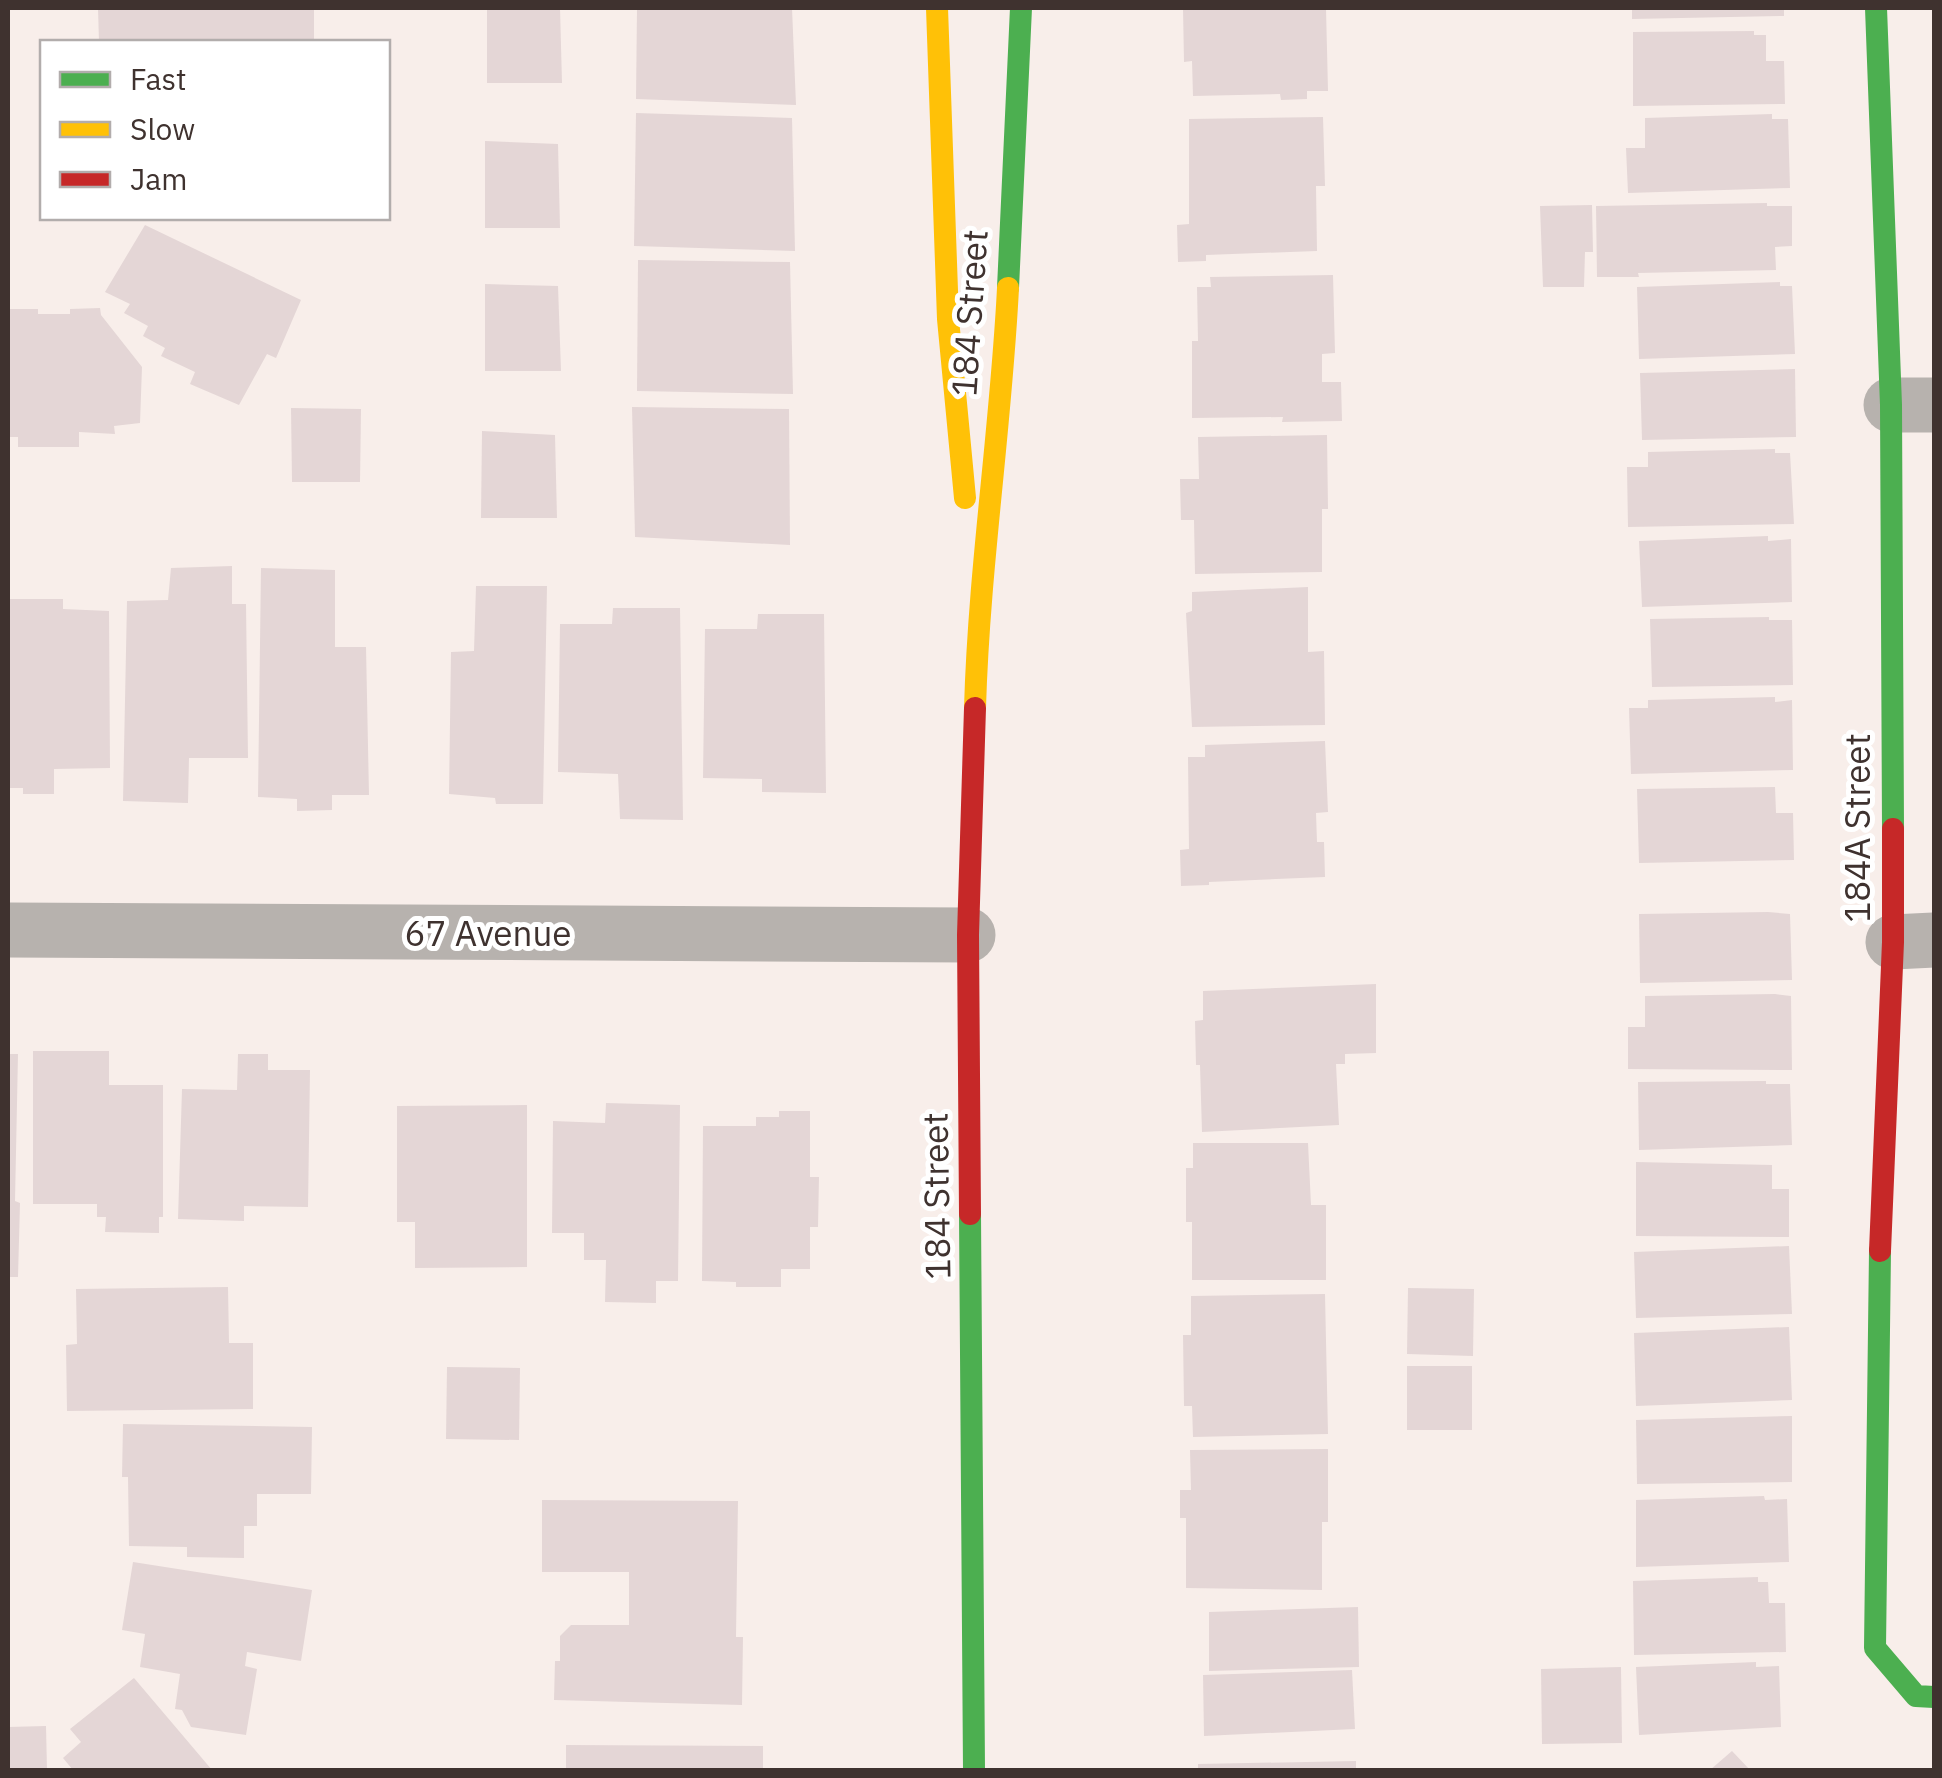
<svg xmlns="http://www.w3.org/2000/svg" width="1942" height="1778" font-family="'IBM Plex Sans',sans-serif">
  <rect width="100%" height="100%" fill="#f8eeea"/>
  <g fill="#e4d6d6">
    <path d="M 98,8 L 314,8 L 314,42 L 99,42 Z"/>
    <path d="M 487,8 L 560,8 L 562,83 L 487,83 Z"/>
    <path d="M 637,8 L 792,8 L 796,105 L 636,99 Z"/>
    <path d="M 1183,8 L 1326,8 L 1328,91 L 1307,91 L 1307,99 L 1281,100 L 1280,94 L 1193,96 L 1192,61 L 1184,62 Z"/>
    <path d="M 1632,8 L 1784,8 L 1784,16 L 1632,19 Z"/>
    <path d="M 1754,31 L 1754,35 L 1766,35 L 1766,61 L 1784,61 L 1785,104 L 1633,106 L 1633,32 Z"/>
    <path d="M 636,113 L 792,118 L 795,251 L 634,246 Z"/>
    <path d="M 1772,114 L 1772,119 L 1788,119 L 1790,188 L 1628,193 L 1626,148 L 1645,148 L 1645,118 Z"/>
    <path d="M 1323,117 L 1325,186 L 1316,186 L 1317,251 L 1206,255 L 1206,261 L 1178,262 L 1177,225 L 1189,224 L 1189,119 Z"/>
    <path d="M 485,141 L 558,144 L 560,228 L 485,228 Z"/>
    <path d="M 1767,203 L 1767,206 L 1792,206 L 1792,246 L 1775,247 L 1776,270 L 1638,273 L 1639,277 L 1597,277 L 1596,206 Z"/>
    <path d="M 1592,205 L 1593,252 L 1585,252 L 1584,287 L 1543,287 L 1540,206 Z"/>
    <path d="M 145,225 L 301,300 L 276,358 L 267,354 L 239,405 L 190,384 L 195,372 L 161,356 L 165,348 L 143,336 L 148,326 L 124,313 L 130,304 L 105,292 Z"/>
    <path d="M 638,260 L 790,262 L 793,394 L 637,391 Z"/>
    <path d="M 1333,275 L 1335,353 L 1322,354 L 1322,382 L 1341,382 L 1342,421 L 1282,422 L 1283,417 L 1192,418 L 1192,341 L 1198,341 L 1197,287 L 1211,287 L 1210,277 Z"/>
    <path d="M 1780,282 L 1780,286 L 1792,286 L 1795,354 L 1639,359 L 1637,287 Z"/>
    <path d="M 485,284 L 558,286 L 561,371 L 485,371 Z"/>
    <path d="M 100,308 L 101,315 L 142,367 L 140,423 L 114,426 L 115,434 L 79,432 L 79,447 L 18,447 L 18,437 L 8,437 L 8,309 L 38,309 L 38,314 L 70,314 L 70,309 Z"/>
    <path d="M 1795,369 L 1796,437 L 1642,440 L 1640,373 Z"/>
    <path d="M 632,407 L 789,409 L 790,545 L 635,537 Z"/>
    <path d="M 291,408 L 361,409 L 360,482 L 292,482 Z"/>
    <path d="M 482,431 L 555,435 L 557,518 L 481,518 Z"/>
    <path d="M 1327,435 L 1328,509 L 1322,509 L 1322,572 L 1195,574 L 1194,520 L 1181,520 L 1180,479 L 1199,479 L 1198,437 Z"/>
    <path d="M 1775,449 L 1775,453 L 1790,453 L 1794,524 L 1628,527 L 1627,467 L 1648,467 L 1648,452 Z"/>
    <path d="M 1768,536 L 1768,541 L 1791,539 L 1792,602 L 1642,607 L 1639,541 Z"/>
    <path d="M 232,566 L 232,604 L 246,604 L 248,758 L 189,758 L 188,803 L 123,801 L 127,601 L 168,600 L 171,568 Z"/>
    <path d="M 261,568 L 335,570 L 335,647 L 366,647 L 369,795 L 332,795 L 332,810 L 297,811 L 297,799 L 258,797 Z"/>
    <path d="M 476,586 L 547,586 L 543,804 L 496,804 L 495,798 L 449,794 L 451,652 L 474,651 Z"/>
    <path d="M 1308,587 L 1308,652 L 1324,651 L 1325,725 L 1192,727 L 1186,613 L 1192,611 L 1192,592 Z"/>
    <path d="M 8,599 L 63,599 L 63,609 L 109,611 L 110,768 L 54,769 L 54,794 L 23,794 L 23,788 L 8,788 Z"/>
    <path d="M 613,608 L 680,608 L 683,820 L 620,819 L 618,774 L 558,772 L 560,624 L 612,624 Z"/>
    <path d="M 758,614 L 824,614 L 826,793 L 762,792 L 762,779 L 703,778 L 705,629 L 757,629 Z"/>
    <path d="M 1769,617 L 1769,620 L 1792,620 L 1793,685 L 1652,687 L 1650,619 Z"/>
    <path d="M 1775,697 L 1775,702 L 1792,700 L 1793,770 L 1631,774 L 1629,708 L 1648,708 L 1648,700 Z"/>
    <path d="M 1325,741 L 1328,812 L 1316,813 L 1317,842 L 1324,842 L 1325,877 L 1209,882 L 1209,885 L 1181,886 L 1180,850 L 1189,849 L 1188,757 L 1205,757 L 1205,745 Z"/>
    <path d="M 1775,787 L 1776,813 L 1793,813 L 1794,860 L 1639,863 L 1637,789 Z"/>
    <path d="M 1768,912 L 1790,914 L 1792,980 L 1640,983 L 1639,914 Z"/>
    <path d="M 1376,984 L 1376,1053 L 1345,1054 L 1345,1064 L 1336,1064 L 1339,1125 L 1202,1132 L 1200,1065 L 1196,1065 L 1195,1021 L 1203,1020 L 1203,991 Z"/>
    <path d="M 1775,994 L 1791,996 L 1792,1070 L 1628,1069 L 1628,1027 L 1645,1027 L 1645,996 Z"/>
    <path d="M 33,1051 L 109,1051 L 109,1085 L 163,1085 L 163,1217 L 159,1217 L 159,1233 L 105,1232 L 106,1217 L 97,1217 L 97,1204 L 33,1204 Z"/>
    <path d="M 8,1054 L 18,1054 L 15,1201 L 20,1203 L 18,1277 L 8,1277 Z"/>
    <path d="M 238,1054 L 268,1054 L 268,1070 L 310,1070 L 308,1207 L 244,1206 L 244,1221 L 178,1219 L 182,1089 L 237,1090 Z"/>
    <path d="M 1766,1081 L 1766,1084 L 1790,1084 L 1792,1145 L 1639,1150 L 1638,1082 Z"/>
    <path d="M 606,1103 L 680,1105 L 678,1281 L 656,1281 L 656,1303 L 605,1302 L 606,1260 L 584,1260 L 584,1233 L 552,1233 L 553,1121 L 605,1123 Z"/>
    <path d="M 527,1105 L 527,1267 L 415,1268 L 415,1222 L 397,1222 L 397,1106 Z"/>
    <path d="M 779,1111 L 810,1111 L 810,1177 L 819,1177 L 818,1227 L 810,1227 L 810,1269 L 781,1269 L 781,1287 L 736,1287 L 736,1282 L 702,1281 L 703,1126 L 756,1126 L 756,1117 L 779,1117 Z"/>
    <path d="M 1193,1143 L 1308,1143 L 1311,1205 L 1326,1205 L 1326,1280 L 1192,1280 L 1192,1222 L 1186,1222 L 1186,1168 L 1193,1168 Z"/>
    <path d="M 1636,1162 L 1772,1165 L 1772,1189 L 1789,1189 L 1789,1237 L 1636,1236 Z"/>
    <path d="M 1789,1246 L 1792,1314 L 1636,1318 L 1634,1252 Z"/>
    <path d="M 228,1287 L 229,1343 L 253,1343 L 253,1409 L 67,1411 L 66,1345 L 77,1344 L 76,1289 Z"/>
    <path d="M 1408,1288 L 1474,1289 L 1473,1356 L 1407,1354 Z"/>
    <path d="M 1325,1294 L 1328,1434 L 1193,1437 L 1192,1406 L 1184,1406 L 1183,1335 L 1191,1335 L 1191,1296 Z"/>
    <path d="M 1789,1327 L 1792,1400 L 1636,1406 L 1634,1333 Z"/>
    <rect x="1407" y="1366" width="65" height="64"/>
    <path d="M 447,1367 L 520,1368 L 519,1440 L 446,1439 Z"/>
    <path d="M 1792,1416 L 1792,1482 L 1637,1484 L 1636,1420 Z"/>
    <path d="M 123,1424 L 312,1427 L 311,1494 L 257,1494 L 257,1526 L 244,1526 L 244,1558 L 187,1557 L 187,1547 L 129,1546 L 128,1477 L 122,1477 Z"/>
    <path d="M 1328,1449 L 1328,1522 L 1322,1522 L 1322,1590 L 1186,1588 L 1186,1518 L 1180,1518 L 1180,1490 L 1191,1490 L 1190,1450 Z"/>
    <path d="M 1764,1496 L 1765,1500 L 1787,1499 L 1789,1562 L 1636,1567 L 1636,1500 Z"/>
    <path d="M 542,1500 L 738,1501 L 736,1637 L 743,1637 L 742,1705 L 554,1700 L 555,1661 L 560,1661 L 560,1636 L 571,1625 L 629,1625 L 629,1572 L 542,1572 Z"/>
    <path d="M 133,1562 L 312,1590 L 301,1661 L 247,1652 L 245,1666 L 257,1669 L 246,1735 L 191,1727 L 182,1710 L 175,1709 L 180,1674 L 140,1667 L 145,1634 L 122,1630 Z"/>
    <path d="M 1758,1577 L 1758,1582 L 1768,1582 L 1769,1603 L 1785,1603 L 1786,1652 L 1634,1655 L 1633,1581 Z"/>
    <path d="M 1358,1607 L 1359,1667 L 1209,1671 L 1209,1612 Z"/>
    <path d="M 1756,1662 L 1756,1667 L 1779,1666 L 1781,1727 L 1639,1735 L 1636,1667 Z"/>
    <path d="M 1621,1667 L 1622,1743 L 1542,1744 L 1541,1669 Z"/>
    <path d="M 1352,1670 L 1355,1729 L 1204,1736 L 1203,1675 Z"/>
    <path d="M 134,1678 L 212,1770 L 73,1770 L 63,1758 L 81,1742 L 70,1729 Z"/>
    <path d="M 46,1726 L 47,1770 L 8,1770 L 8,1727 Z"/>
    <path d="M 566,1745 L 763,1746 L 763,1770 L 566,1770 Z"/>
    <path d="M 1732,1751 L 1750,1770 L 1710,1770 Z"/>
    <path d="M 1356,1761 L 1356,1770 L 1198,1770 L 1198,1764 Z"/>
  </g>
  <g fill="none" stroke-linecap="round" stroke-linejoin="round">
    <g stroke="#b7b2ae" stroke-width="55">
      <path d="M 1891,405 L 1934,405"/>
      <path d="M 8,930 L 968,935"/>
      <path d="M 1893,942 L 1934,940"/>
    </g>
    <g stroke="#4caf50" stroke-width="22">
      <path d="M 1876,8 L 1891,405 L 1893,829"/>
      <path d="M 1008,288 L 1021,8"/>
      <path d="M 970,1214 L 974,1770"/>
      <path d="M 1880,1251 L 1875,1648 L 1916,1696 L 1934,1697"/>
    </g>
    <g stroke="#ffc107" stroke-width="22">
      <path d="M 937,8 L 948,319 L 965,498"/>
      <path d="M 975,708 C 979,567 1001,428 1008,288"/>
    </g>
    <g stroke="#c62828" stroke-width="22">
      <path d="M 970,1214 L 968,935 L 975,708"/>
      <path d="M 1880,1251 L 1893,942 L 1893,829"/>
    </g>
  </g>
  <g text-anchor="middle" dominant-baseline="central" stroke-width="10" stroke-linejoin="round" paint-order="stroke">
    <g font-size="35" fill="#3f322f" stroke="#fff">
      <text transform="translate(969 313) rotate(-86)">184 Street</text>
      <text transform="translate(1857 828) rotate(-90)">184A Street</text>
      <text x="488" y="933">67 Avenue</text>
      <text transform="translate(936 1196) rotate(-91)">184 Street</text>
    </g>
  </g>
  <rect width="1942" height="1778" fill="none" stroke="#3f322f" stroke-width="20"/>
  <rect x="40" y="40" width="350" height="180" fill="#ffffff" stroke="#b2adac" stroke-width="2.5"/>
  <rect x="60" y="72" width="50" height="15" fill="#4caf50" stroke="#b2adac" stroke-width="2.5"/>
  <text x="130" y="90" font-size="30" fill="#3f322f">Fast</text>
  <rect x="60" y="122" width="50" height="15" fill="#ffc107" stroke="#b2adac" stroke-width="2.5"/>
  <text x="130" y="140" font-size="30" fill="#3f322f">Slow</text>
  <rect x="60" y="172" width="50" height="15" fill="#c62828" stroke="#b2adac" stroke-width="2.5"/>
  <text x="130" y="190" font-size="30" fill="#3f322f">Jam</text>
</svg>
